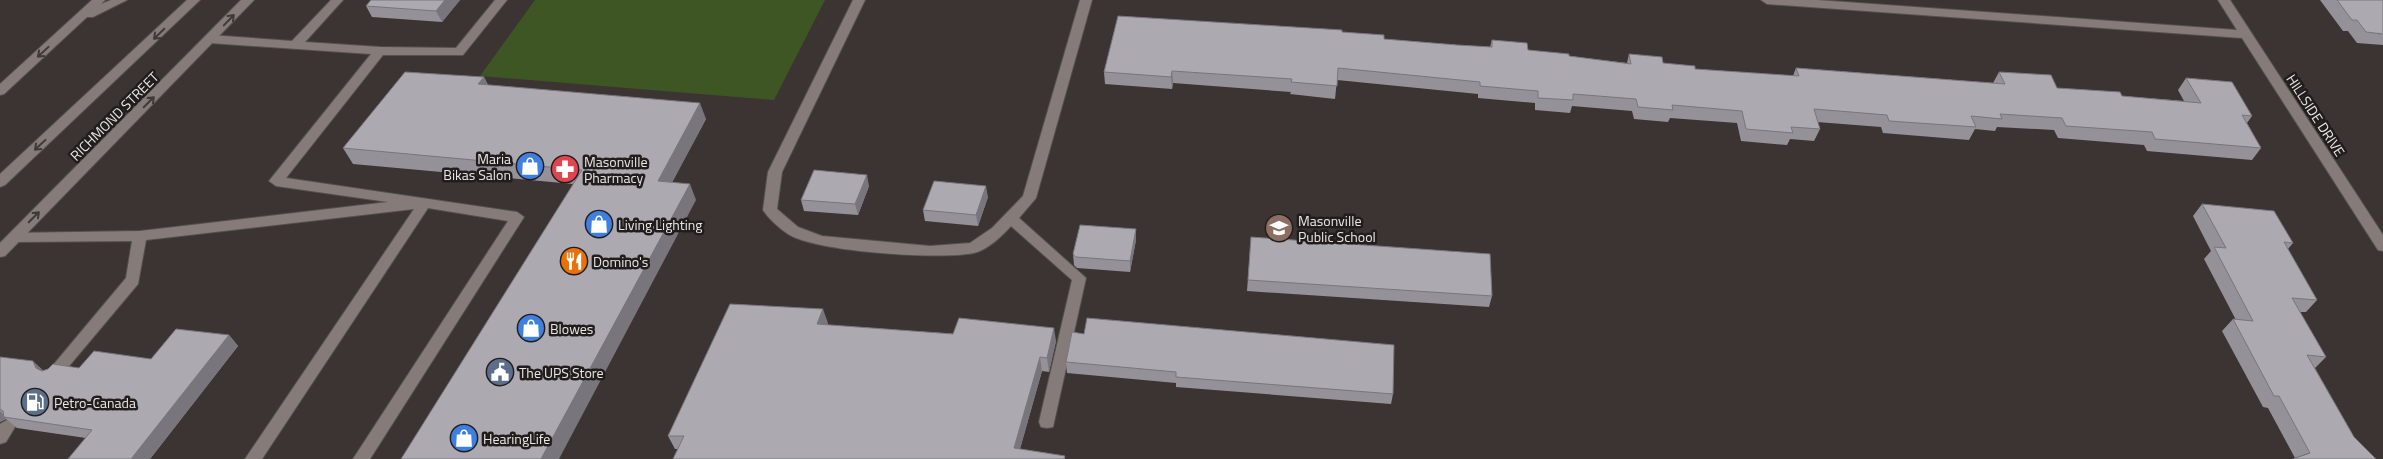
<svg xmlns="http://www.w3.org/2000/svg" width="2383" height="459" font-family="'Titillium Web',sans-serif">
  <rect width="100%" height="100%" fill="#3b3432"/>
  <path fill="#3e5624" d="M 535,0 L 825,0 L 774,100 L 480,76 Z"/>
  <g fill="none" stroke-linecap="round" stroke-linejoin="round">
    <g stroke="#56514e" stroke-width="2">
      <g id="service">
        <path d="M 92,0 L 105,0 L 101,4 L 111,0 L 127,0 L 93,17 L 87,17 L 4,94 L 0,95 L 0,84 Z"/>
        <path d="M 331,0 L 343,0 L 305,42 L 380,47 L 456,48 L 495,0 L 507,0 L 463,55 L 383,55 L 286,178 L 517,212 L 524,217 L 370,459 L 353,459 L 508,221 L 428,208 L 262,459 L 245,459 L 414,209 L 146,240 L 138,284 L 59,378 L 54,380 L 49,378 L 46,374 L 49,370 L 126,278 L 132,241 L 15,242 L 10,241 L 8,237 L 10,233 L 140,231 L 388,202 L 276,186 L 269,181 L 371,54 L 210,43 L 204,39 L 210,35 L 292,41 Z"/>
        <path d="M 853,0 L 865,0 L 782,172 L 777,209 L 798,227 L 822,236 L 930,246 L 970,243 L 992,228 L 1023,196 L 1080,0 L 1092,0 L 1036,198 L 1019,218 L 1086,278 L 1053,427 L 1047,428 L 1041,427 L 1039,422 L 1072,280 L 1011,226 C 1002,236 987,250 974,253 C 941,260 815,252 788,234 C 780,229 768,218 763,210 L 768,172 Z"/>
        <path d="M 7,420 L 13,422 L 15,427 L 6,442 L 0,444 L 0,424 Z"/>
      </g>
    </g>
    <g stroke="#56514e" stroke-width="2">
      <path id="minor" d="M 1761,0 L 1817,0 L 2237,30 L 2218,0 L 2230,0 L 2383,235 L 2383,251 L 2378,250 L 2242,38 L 1767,4 Z"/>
    </g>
    <g stroke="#56514e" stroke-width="2">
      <g id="secondary">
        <path d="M 187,0 L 200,0 L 5,185 L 0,187 L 0,174 Z"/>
        <path d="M 241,0 L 254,0 L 5,256 L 0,257 L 0,243 Z"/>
      </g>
    </g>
    <use href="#service" fill="#857c79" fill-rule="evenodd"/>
    <use href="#minor" fill="#857c79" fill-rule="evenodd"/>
    <use href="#secondary" fill="#857c79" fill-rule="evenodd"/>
  </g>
  <g fill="#949198">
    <path d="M 460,0 L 442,22 L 372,17 L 366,6 Z"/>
    <path d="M 2320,0 L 2383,0 L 2383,45 L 2357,43 L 2348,31 L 2343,31 Z"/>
    <path d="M 1342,32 L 1384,39 L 1457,45 L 1490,47 L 1492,40 L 1528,50 L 1569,56 L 1627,63 L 1629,54 L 1663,63 L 1695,69 L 1793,76 L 1796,68 L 1993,83 L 1999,72 L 2057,88 L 2122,96 L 2184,101 L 2178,90 L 2186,78 L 2252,116 L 2247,123 L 2261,148 L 2252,160 L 2147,151 L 2144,145 L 2058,138 L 2054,130 L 1997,127 L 1995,131 L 1975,129 L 1969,140 L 1883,133 L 1881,127 L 1817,122 L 1820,129 L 1814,141 L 1790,139 L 1787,145 L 1741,141 L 1737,123 L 1670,118 L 1668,122 L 1634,119 L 1632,111 L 1572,106 L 1570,113 L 1535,110 L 1535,103 L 1478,98 L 1478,94 L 1337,80 L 1335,99 L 1290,94 L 1291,92 L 1173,83 L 1172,89 L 1105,84 L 1104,72 Z"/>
    <path d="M 484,77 L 488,85 L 706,119 L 672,182 L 696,200 L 573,184 L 353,164 L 343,148 Z"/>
    <path d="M 869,186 L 858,215 L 804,211 L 801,200 Z"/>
    <path d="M 988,197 L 978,226 L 925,221 L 923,210 Z"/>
    <path d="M 2202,204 L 2293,243 L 2288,249 L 2317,300 L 2306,312 L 2300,312 L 2326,357 L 2315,368 L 2354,437 L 2295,458 L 2268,408 L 2263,407 L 2222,331 L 2233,319 L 2236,320 L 2204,259 L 2211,251 L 2193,216 Z"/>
    <path d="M 1136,229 L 1136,240 L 1130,272 L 1077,268 L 1074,265 L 1073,254 Z"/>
    <path d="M 1251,237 L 1492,296 L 1489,307 L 1247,291 Z"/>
    <path d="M 828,323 L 827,325 L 1056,341 L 1049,372 L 1042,371 L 1020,449 L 1065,456 L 1065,459 L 673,459 L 678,449 L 675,449 L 668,436 Z"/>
    <path d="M 1072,332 L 1393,394 L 1391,404 L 1176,387 L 1176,383 L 1067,373 L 1066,362 Z"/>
    <path d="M 229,335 L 238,346 L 150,459 L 68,459 L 86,438 L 17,428 L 6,419 L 0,422 L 0,357 L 43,371 L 79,368 L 151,359 Z"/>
  </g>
  <g fill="#78767c">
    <path d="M 445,0 L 460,0 L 442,22 L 436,11 Z"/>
    <path d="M 1172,71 L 1173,83 L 1172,89 L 1171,77 Z"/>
    <path d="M 484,77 L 492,93 L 478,84 Z"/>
    <path d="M 700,103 L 706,119 L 665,196 L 658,181 Z"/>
    <path d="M 867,175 L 869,186 L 858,215 L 855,204 Z"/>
    <path d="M 690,184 L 696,200 L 559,459 L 541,459 Z"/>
    <path d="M 986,186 L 988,197 L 978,226 L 976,215 Z"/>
    <path d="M 1136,229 L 1136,240 L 1130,272 L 1130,261 Z"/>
    <path d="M 823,309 L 828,323 L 821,338 L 817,324 Z"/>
    <path d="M 1054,328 L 1056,341 L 1049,372 L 1047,358 Z"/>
    <path d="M 229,335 L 238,346 L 150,459 L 131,459 Z"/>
    <path d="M 1040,357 L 1042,371 L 1017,459 L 1014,448 Z"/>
    <path d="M 33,361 L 45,372 L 36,368 Z"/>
    <path d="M 0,411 L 7,418 L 4,417 L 6,419 L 0,422 Z"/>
  </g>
  <g fill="#aca9b1" stroke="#78767c">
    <path d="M 371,0 L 445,0 L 436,11 L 366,6 Z"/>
    <path d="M 2337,0 L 2383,0 L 2383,34 L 2366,32 L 2357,20 L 2352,20 Z"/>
    <path d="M 1118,16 L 1342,30 L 1342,32 L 1384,35 L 1384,39 L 1457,45 L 1492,47 L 1492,40 L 1527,43 L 1528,50 L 1569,54 L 1569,56 L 1631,64 L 1629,54 L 1662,57 L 1663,63 L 1695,66 L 1695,69 L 1799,76 L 1796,68 L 2005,84 L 1999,72 L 2051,75 L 2057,88 L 2120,92 L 2122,96 L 2201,103 L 2186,78 L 2232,82 L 2252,116 L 2242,115 L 2261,148 L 2155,139 L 2152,132 L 2066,126 L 2062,118 L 2000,114 L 2002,119 L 1971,116 L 1976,127 L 1889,121 L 1887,115 L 1814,109 L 1820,129 L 1791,127 L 1793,133 L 1746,129 L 1742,111 L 1672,105 L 1673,110 L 1638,107 L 1636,99 L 1573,94 L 1573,100 L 1538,98 L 1538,91 L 1480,86 L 1480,82 L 1338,68 L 1337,86 L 1291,82 L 1292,79 L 1172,71 L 1171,77 L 1104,72 Z"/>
    <path d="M 405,72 L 484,77 L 478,84 L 700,103 L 658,181 L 690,184 L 541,459 L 401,459 L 582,170 L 343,148 Z"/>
    <path d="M 814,170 L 867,175 L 855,204 L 801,200 Z"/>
    <path d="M 934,181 L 986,186 L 976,215 L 923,210 Z"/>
    <path d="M 2202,204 L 2274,211 L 2293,243 L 2284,242 L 2317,300 L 2292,298 L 2326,357 L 2307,355 L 2354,437 L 2376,459 L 2293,459 L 2310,453 L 2279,396 L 2274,396 L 2233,319 L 2253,321 L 2214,247 L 2226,248 Z"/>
    <path d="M 1080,225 L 1136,229 L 1130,261 L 1076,257 L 1073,254 Z"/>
    <path d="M 1251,237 L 1490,254 L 1492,296 L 1248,280 Z"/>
    <path d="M 730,304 L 823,309 L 817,324 L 953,334 L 959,318 L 1054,328 L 1047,358 L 1040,357 L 1014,448 L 1065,456 L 1064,459 L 673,459 L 684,436 L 668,436 Z"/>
    <path d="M 1087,318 L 1394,345 L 1393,394 L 1176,377 L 1176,372 L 1066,362 L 1072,332 L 1084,334 Z"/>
    <path d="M 176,329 L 229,335 L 131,459 L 68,459 L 92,430 L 4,417 L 3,411 L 0,409 L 0,357 L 33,361 L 36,368 L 42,371 L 48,369 L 53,364 L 79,368 L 94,351 L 151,359 Z"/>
  </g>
  <defs><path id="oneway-shaft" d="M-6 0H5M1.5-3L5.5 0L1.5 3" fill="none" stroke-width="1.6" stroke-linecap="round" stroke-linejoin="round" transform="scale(1.25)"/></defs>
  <g stroke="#3e3a38">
    <use href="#oneway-shaft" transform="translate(229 20) rotate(-46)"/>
    <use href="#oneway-shaft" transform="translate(159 34) rotate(136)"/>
    <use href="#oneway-shaft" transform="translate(43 52) rotate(137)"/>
    <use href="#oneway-shaft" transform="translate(149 102) rotate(-45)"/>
    <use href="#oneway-shaft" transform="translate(40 145) rotate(137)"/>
    <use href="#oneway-shaft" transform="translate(34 217) rotate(-45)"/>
  </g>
  <defs>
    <g id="shop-disc" transform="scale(1.4375)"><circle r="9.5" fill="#3f7fe0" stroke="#201d1c"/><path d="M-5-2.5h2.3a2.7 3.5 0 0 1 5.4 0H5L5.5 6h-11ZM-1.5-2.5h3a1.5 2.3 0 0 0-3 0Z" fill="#fff"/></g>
    <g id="pharmacy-disc" transform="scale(1.4375)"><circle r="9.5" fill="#e0444e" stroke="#201d1c"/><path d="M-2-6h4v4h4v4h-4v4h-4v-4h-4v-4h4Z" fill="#fff"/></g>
    <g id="school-disc" transform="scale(1.4375)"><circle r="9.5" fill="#8d6e63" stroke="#201d1c"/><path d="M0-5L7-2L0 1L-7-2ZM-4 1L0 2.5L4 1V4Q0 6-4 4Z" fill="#fff"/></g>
    <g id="restaurant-disc" transform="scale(1.4375)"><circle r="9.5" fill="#e8710a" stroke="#201d1c"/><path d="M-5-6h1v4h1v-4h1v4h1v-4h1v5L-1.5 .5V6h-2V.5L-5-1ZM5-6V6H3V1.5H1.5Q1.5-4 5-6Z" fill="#fff"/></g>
    <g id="civic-disc" transform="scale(1.4375)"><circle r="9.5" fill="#5c6f8a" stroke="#201d1c"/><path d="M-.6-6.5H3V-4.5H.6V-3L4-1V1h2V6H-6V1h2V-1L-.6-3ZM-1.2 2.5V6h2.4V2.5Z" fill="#fff"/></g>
    <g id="fuel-disc" transform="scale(1.4375)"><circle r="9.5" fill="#5c6f8a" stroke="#201d1c"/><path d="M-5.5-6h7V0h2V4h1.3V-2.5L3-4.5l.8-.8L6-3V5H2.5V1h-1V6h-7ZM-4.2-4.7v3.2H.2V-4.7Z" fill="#fff"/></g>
  </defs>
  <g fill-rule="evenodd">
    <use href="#shop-disc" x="530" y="166"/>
    <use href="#pharmacy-disc" x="565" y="169"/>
    <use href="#shop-disc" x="599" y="224"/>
    <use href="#school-disc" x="1279" y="228"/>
    <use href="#restaurant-disc" x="574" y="261"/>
    <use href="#shop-disc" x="531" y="328"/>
    <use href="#civic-disc" x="500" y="372"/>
    <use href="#fuel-disc" x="35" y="402"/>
    <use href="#shop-disc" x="464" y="438"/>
  </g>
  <g text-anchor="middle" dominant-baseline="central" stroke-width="5" stroke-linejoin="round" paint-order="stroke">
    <g font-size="14" fill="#ebe7e5" stroke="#201d1c">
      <text transform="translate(2316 115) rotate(57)">HILLSIDE DRIVE</text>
      <text transform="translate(114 116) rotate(-45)">RICHMOND STREET</text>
    </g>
    <g font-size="14" fill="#ebe7e5" stroke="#201d1c" text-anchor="start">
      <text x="511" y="158" text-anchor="end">Maria<tspan x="511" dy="16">Bikas Salon</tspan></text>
      <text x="584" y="161">Masonville<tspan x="584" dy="16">Pharmacy</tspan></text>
      <text x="1298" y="220">Masonville<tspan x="1298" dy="16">Public School</tspan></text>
      <text x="618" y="224">Living Lighting</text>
      <text x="593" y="261">Domino's</text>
      <text x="550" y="328">Blowes</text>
      <text x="519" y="372">The UPS Store</text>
      <text x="54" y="402">Petro-Canada</text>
      <text x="483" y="438">HearingLife</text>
    </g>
  </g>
</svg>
